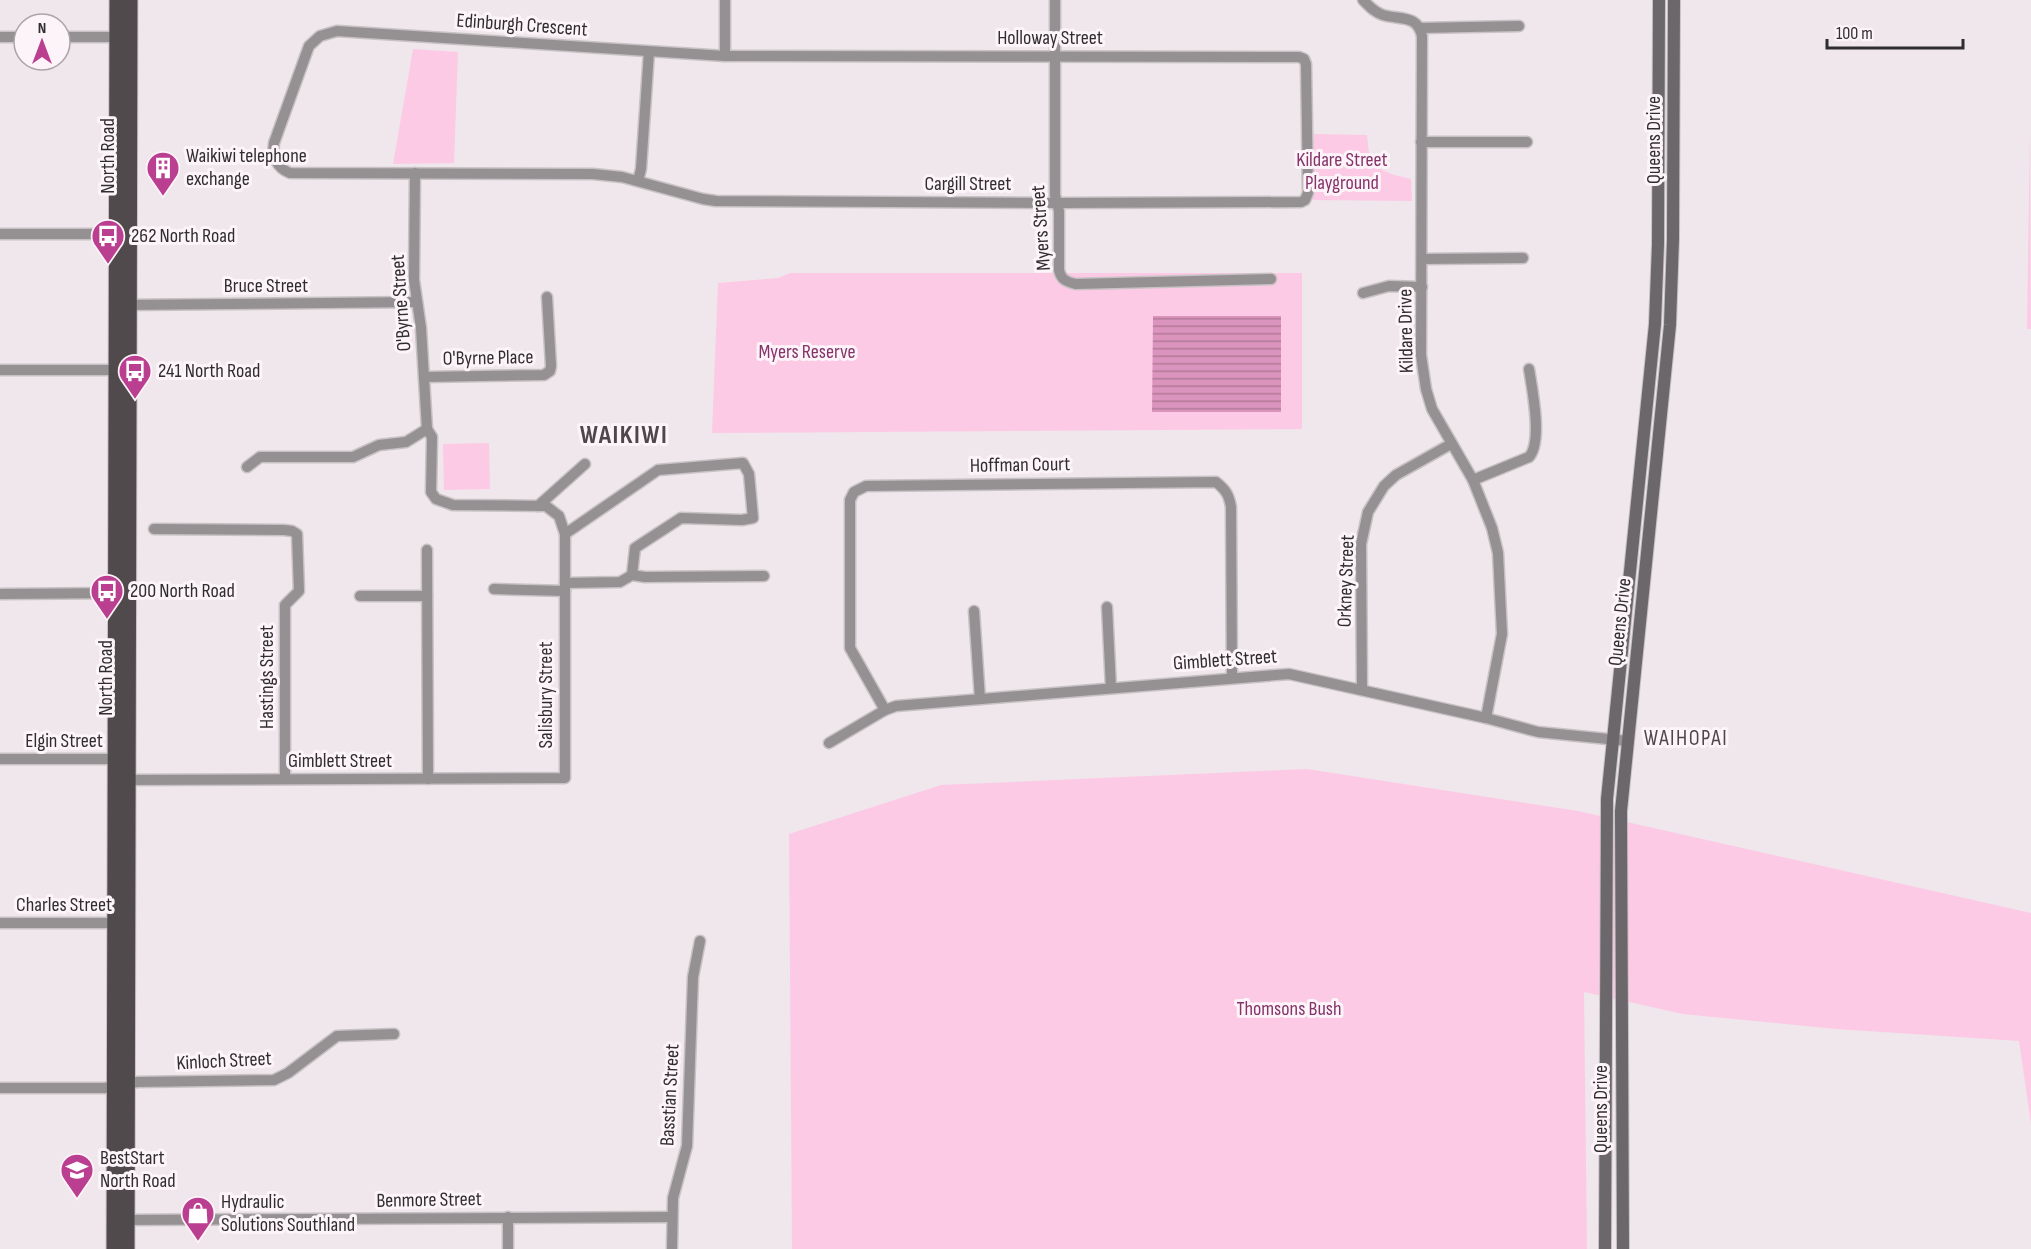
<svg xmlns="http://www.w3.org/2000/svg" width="2031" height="1249" font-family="'Sofia Sans Condensed',sans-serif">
  <defs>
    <pattern id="forest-firs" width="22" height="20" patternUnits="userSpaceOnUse" patternTransform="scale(1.5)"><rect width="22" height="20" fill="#fdcae6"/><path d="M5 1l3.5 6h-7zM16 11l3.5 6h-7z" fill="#d9aec6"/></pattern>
    <pattern id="water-rules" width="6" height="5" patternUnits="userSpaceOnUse" patternTransform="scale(1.5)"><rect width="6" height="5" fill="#db94bd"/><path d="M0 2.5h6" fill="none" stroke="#b2799a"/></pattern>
  </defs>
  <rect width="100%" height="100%" fill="#efe7eb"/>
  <path fill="url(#forest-firs)" d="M 2030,128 L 2031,329 L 2027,329 Z"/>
  <g fill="#fdcae6">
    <path d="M 413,49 L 458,52 L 454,163 L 393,164 Z"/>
    <path d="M 1314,134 L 1367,135 L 1370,164 L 1391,174 L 1411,179 L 1412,201 L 1313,200 Z"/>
    <path d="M 790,273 L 1302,273 L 1302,429 L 712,433 L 718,283 L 778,278 Z"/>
    <path d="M 489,443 L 490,489 L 444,490 L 443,444 Z"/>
    <path d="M 1307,769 L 1578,811 L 2031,913 L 2031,1124 L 2019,1041 L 1836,1029 L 1683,1014 L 1584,992 L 1587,1249 L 792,1249 L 789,834 L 941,785 Z"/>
  </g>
  <path fill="url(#water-rules)" d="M 1153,316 L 1281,316 L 1281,412 L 1152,412 Z"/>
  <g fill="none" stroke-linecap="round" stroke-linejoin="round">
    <g stroke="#c9c2c5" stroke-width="13">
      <g id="minor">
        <path d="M 1055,0 L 1055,195 L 1059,211 L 1059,270 C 1061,280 1067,282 1076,284 L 1271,279"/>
        <path d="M 1363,0 C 1369,6 1374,12 1383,15 C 1400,20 1417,14 1422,36 L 1421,355 L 1426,389 L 1432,409 L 1473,480 L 1492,528 L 1498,553 L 1502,634 L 1486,718"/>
        <path d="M 1420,28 L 1519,26"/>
        <path d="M 337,31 L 725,56 L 1299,57 L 1304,59 L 1306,64 L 1308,193 L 1305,200 L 1301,202 L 1058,203 L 716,201 L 703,199 L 622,177 L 593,174 L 290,173 C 277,168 272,157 274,143 L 309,46 L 320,36 Z"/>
        <path d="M 0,37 L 24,37"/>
        <path d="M 60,37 L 123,37"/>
        <path d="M 725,56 L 725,0"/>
        <path d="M 1421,142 L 1527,142"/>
        <path d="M 638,181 L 641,169 L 649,52"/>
        <path d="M 0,234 L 123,234"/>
        <path d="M 1422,259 L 1523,258"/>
        <path d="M 1363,293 L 1389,286 L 1422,287"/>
        <path d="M 122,305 L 417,302"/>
        <path d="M 0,370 L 123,370"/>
        <path d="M 424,377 L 544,375 L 550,371 L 551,366 L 547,297"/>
        <path d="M 247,467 L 260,457 L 353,457 L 379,445 L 406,442 L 427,429"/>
        <path d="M 1473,480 L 1529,457 C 1543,442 1532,388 1529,369"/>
        <path d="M 538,506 L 585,464"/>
        <path d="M 154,529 L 284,530 L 292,531 L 297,534 L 299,591 L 285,605 L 285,779"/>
        <path d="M 565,534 L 658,470 L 743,463 L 749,474 L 753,518 L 742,520 L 681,518 L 635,548 L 632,575"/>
        <path d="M 427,550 L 428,779"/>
        <path d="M 565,583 L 620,582 L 632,575 L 645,577 L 764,576"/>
        <path d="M 494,589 L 565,591"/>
        <path d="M 0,594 L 123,593"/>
        <path d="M 360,596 L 427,596"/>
        <path d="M 1107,607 L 1111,688"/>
        <path d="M 974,611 L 980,699"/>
        <path d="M 1362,690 L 1361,544 L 1368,512 L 1384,486 L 1396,475 L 1451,444"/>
        <path d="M 885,710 L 850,648 L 850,500 L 854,492 L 866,486 L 1216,482 C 1226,490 1229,495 1231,507 L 1232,678"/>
        <path d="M 829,743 L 885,710 L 896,706 L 1289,674 L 1486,718 L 1538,732 L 1628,741"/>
        <path d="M 0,759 L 120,759"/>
        <path d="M 121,780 L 565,778 L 565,534 L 559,516 L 546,506 L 453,505 L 436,499 L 431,492 L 432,437 L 427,429 L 421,328 L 414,280 L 415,173"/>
        <path d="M 0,923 L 120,923"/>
        <path d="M 0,1088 L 105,1088 L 137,1082 L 274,1080 L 288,1073 L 337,1036 L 394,1034"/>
        <path d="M 120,1220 L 672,1217"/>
        <path d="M 508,1249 L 508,1217"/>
        <path d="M 672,1249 L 673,1198 L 687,1146 L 693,977 L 700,941"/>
      </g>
    </g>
    <g stroke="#c9c2c5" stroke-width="14">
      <g id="secondary">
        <path d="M 1605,1249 L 1607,799 L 1655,324 L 1658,244 L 1659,0"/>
        <path d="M 1623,1249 L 1621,811 L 1670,325 L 1673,239 L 1674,0"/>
      </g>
    </g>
    <g stroke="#c9c2c5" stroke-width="17">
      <g id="primary">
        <path d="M 114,1249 L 117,0"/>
        <path d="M 127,1249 L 130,0"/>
      </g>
    </g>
    <use href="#minor" stroke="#959193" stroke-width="10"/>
    <use href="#secondary" stroke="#6c676a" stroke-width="12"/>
    <use href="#primary" stroke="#504a4d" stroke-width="15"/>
  </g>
  <defs>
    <g id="building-pin" transform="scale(1.725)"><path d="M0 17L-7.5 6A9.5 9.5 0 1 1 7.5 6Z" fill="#ba3f90" stroke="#fdf4f9"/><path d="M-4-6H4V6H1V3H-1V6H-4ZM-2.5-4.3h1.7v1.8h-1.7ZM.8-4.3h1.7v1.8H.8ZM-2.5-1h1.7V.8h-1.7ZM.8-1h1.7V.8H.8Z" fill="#fff"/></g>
    <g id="bus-pin" transform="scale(1.725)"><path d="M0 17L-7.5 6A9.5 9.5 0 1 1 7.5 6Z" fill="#ba3f90" stroke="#fdf4f9"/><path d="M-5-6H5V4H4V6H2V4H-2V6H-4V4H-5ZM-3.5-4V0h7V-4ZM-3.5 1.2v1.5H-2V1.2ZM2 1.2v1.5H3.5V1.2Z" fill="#fff"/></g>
    <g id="school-pin" transform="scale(1.725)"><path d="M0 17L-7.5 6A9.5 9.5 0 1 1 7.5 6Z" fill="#ba3f90" stroke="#fdf4f9"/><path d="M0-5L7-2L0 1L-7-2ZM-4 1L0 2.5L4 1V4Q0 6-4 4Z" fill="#fff"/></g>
    <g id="shop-pin" transform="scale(1.725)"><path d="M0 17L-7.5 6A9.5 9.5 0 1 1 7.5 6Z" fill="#ba3f90" stroke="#fdf4f9"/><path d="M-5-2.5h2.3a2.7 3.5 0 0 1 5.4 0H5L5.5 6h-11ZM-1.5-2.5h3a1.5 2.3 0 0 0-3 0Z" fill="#fff"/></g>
  </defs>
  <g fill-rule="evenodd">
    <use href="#building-pin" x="163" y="168"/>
    <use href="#bus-pin" x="108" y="236"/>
    <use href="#bus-pin" x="135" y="371"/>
    <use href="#bus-pin" x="107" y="591"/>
    <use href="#school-pin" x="77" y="1170"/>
    <use href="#shop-pin" x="198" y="1213"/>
  </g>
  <g text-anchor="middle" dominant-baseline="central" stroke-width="6" stroke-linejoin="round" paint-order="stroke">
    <g font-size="20" fill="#302d2f" stroke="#fdf4f9">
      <text transform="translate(522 25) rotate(4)">Edinburgh Crescent</text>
      <text x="1050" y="38">Holloway Street</text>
      <text transform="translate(1654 140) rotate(-90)">Queens Drive</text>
      <text transform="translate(108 156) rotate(-90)">North Road</text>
      <text x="968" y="184">Cargill Street</text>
      <text transform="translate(1041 228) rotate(-94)">Myers Street</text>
      <text x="266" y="286">Bruce Street</text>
      <text transform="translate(401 303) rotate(-94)">O'Byrne Street</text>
      <text transform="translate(1406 331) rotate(-91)">Kildare Drive</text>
      <text transform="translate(488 358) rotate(-1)">O'Byrne Place</text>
      <text transform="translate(1020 465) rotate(-1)">Hoffman Court</text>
      <text transform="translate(1346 581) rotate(-88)">Orkney Street</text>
      <text transform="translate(1620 622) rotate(-84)">Queens Drive</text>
      <text transform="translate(1225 660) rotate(-4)">Gimblett Street</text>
      <text transform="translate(267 677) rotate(-90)">Hastings Street</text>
      <text transform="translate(106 678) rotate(-90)">North Road</text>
      <text transform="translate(546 695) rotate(-90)">Salisbury Street</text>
      <text x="64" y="741">Elgin Street</text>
      <text x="340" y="761">Gimblett Street</text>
      <text x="64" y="905">Charles Street</text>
      <text transform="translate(224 1061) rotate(-3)">Kinloch Street</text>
      <text transform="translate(670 1095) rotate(-87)">Basstian Street</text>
      <text transform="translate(1601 1109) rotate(-90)">Queens Drive</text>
      <text transform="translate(429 1200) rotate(-1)">Benmore Street</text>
    </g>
    <g font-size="20" fill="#302d2f" stroke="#fdf4f9" text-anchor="start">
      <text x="186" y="156">Waikiwi telephone<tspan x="186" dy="23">exchange</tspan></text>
      <text x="131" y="236">262 North Road</text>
      <text x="158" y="371">241 North Road</text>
      <text x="130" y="591">200 North Road</text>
      <text x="100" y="1158">BestStart<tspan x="100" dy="23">North Road</tspan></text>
      <text x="221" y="1202">Hydraulic<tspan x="221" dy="23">Solutions Southland</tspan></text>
    </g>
    <g font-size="20" fill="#853368" stroke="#fdf4f9">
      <text x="1342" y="160">Kildare Street<tspan x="1342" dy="23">Playground</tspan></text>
      <text x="807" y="352">Myers Reserve</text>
      <text x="1289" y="1009">Thomsons Bush</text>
    </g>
    <g font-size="22" letter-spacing="1.5" fill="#4d464a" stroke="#fdf4f9">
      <text x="1686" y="738">WAIHOPAI</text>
    </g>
    <g font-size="26" font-weight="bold" letter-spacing="1.5" fill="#4d464a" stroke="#fdf4f9">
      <text x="624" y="435">WAIKIWI</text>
    </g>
  </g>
  <g transform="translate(42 42)"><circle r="28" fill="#fdf4f9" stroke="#aba4a8" stroke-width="1.5"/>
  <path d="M0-4.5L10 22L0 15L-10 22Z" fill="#ba3f90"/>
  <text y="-9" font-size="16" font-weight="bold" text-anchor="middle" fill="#302d2f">N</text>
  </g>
  <path d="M1827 39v9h136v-9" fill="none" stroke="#302d2f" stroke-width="3"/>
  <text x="1836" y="39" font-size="18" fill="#302d2f" stroke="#fdf4f9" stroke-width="4.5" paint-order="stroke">100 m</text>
</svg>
